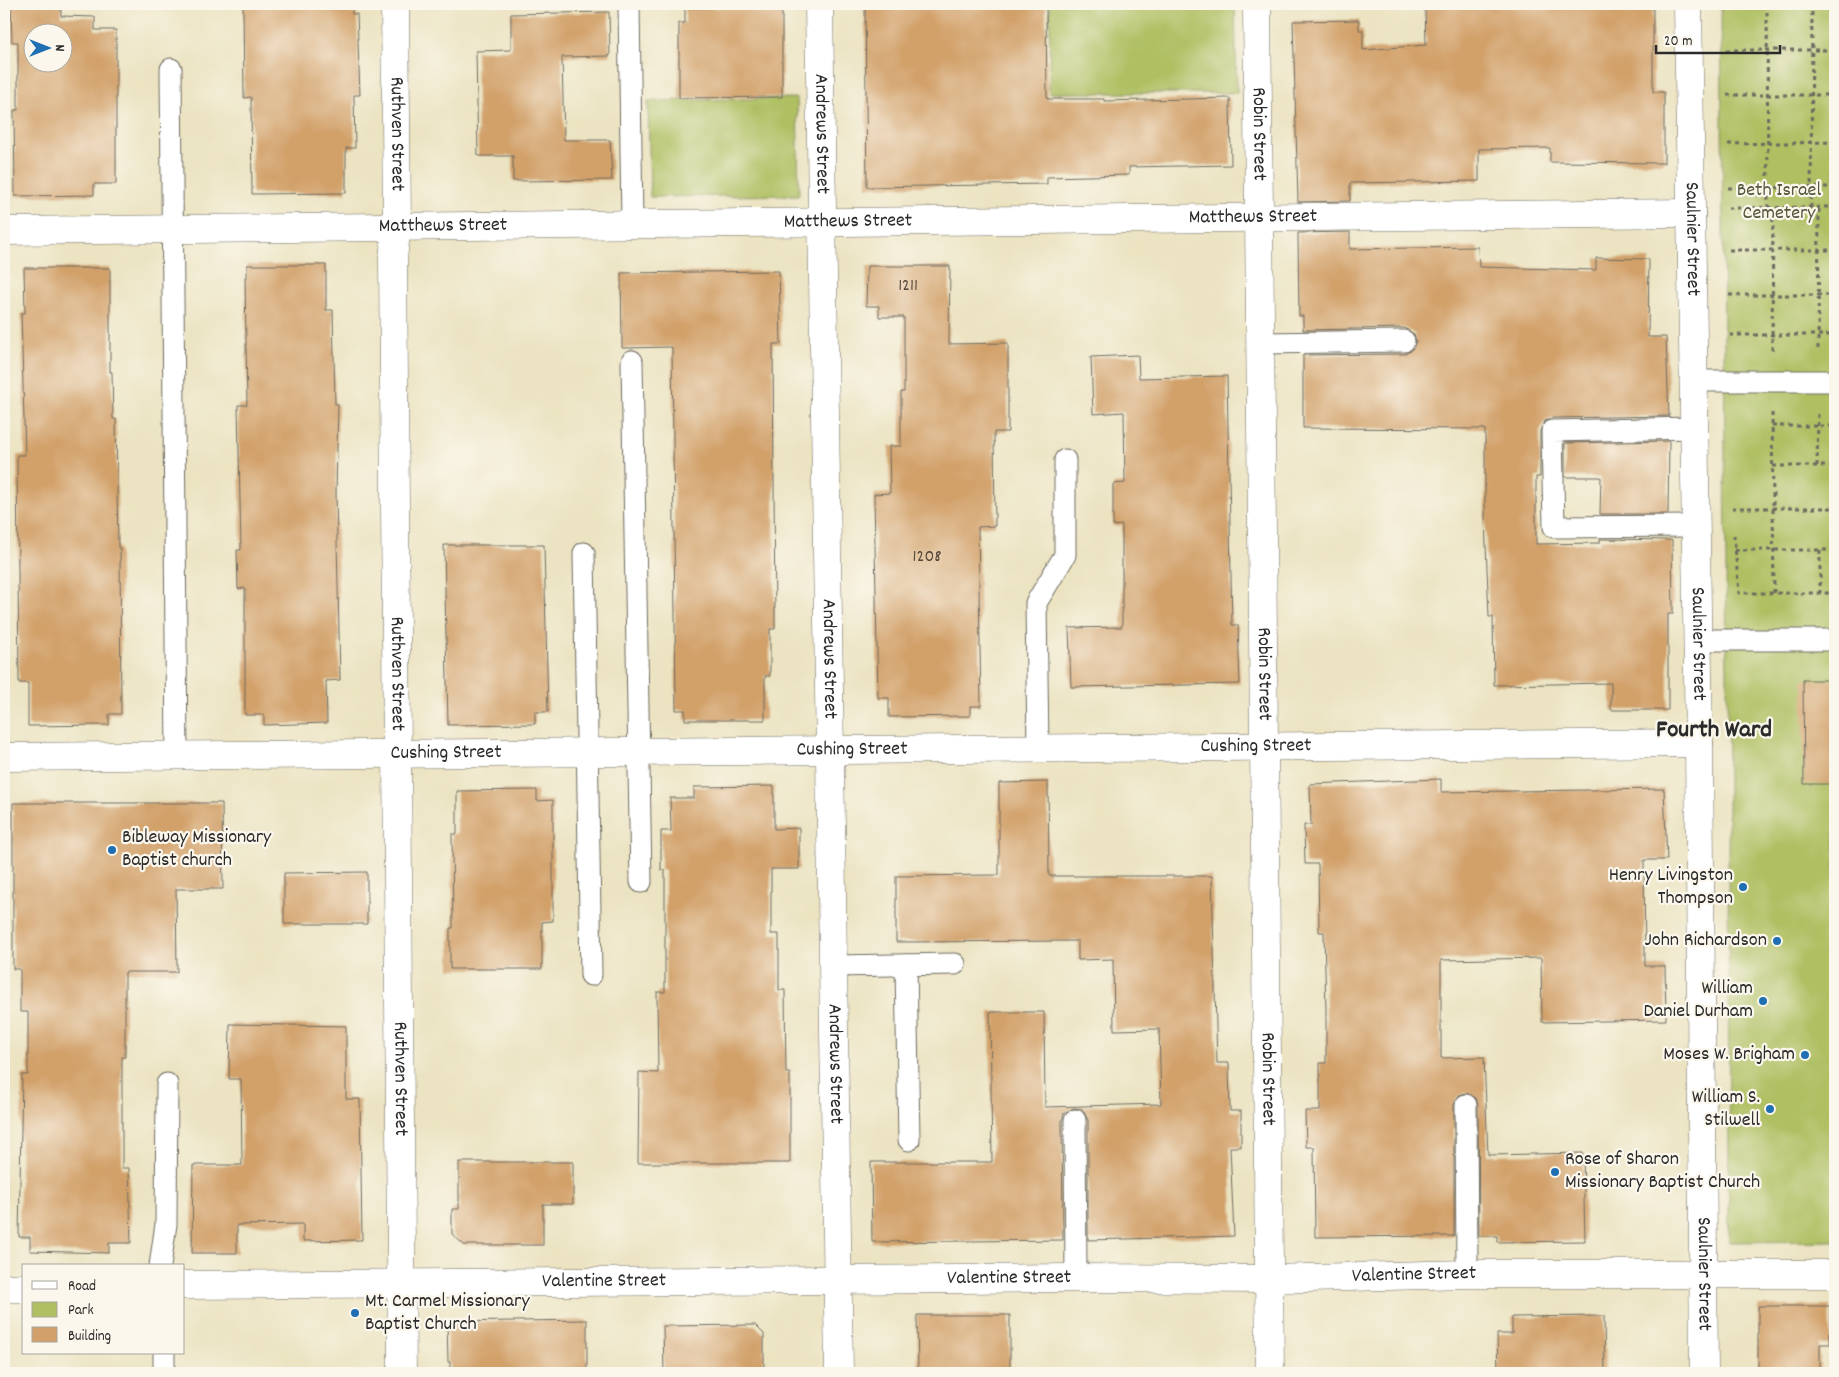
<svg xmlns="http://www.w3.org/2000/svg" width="1839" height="1377" font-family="Dekko,sans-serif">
  <rect width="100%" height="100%" fill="#fbf7ec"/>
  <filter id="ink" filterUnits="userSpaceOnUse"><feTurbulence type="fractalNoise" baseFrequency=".02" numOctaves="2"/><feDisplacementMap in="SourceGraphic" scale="10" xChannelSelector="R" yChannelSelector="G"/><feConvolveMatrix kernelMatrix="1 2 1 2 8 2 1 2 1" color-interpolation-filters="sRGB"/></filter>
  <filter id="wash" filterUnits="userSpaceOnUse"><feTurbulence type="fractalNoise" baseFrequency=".0096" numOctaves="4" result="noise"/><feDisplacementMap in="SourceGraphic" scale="20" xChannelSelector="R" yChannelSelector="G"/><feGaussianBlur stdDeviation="1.12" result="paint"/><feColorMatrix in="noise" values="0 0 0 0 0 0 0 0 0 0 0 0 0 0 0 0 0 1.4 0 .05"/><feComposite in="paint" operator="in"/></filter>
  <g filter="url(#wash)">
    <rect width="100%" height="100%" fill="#ebe3c1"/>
    <g fill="#afbf62" stroke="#6d7546">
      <path d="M 1050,4 L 1235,4 L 1237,93 L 1049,93 Z"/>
      <path d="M 1721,4 L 1835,4 L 1835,1241 L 1729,1242 L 1728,788 Z"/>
      <path d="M 797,98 L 799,195 L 650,197 L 648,101 Z"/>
    </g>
    <g id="blocks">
      <g fill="#d2a16b" fill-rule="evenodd">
        <path d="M 11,4 L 61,4 L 61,16 L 95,17 L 95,30 L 116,30 L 116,184 L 94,184 L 94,195 L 15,196 L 14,110 L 18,110 L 18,42 L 12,42 ZM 32,32 L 62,32 L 62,62 L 32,62 Z"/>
        <path d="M 243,4 L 352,4 L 352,14 L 357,14 L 360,95 L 354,95 L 355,148 L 346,148 L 346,193 L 252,194 L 251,97 L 244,98 Z"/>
        <path d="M 1046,4 L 1047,99 L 1104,99 L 1104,101 L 1230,98 L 1231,165 L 1129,167 L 1129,175 L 1047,177 L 1047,184 L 867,187 L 865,7 Z"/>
        <path d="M 1425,4 L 1653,4 L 1653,92 L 1664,92 L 1664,163 L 1550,162 L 1550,148 L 1479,149 L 1479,181 L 1350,183 L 1350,201 L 1298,202 L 1293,21 L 1359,20 L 1359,30 L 1363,30 L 1363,50 L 1426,45 Z"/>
        <path d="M 782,7 L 782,97 L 679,98 L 679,23 L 685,23 L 685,8 Z"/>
        <path d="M 609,12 L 610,56 L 562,57 L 564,140 L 610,140 L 612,180 L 513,181 L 513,156 L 478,156 L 476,51 L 511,50 L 511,14 Z"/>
        <path d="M 1350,232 L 1350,249 L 1478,247 L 1479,267 L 1596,270 L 1596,258 L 1649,259 L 1648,337 L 1666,337 L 1669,416 L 1552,418 L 1545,421 L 1540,431 L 1540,477 L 1536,477 L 1536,544 L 1600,543 L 1600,539 L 1672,540 L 1673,614 L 1668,614 L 1668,710 L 1611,710 L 1611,683 L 1494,685 L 1493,617 L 1489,617 L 1485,520 L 1485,429 L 1303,428 L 1303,355 L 1404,354 L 1411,351 L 1416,341 L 1414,334 L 1404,328 L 1303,330 L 1303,316 L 1299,316 L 1298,233 Z"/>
        <path d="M 247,265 L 326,265 L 326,310 L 333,310 L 335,404 L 338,404 L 336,493 L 340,680 L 326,681 L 327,723 L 264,725 L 264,715 L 245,715 L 245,588 L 238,589 L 237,550 L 241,550 L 238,405 L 247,405 L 245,277 L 247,277 Z"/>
        <path d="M 867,266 L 950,266 L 949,344 L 1008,343 L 1008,432 L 994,432 L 995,526 L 978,527 L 981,706 L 970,706 L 970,716 L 889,717 L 889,698 L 878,698 L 874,494 L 890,493 L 889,446 L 901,446 L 901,392 L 904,392 L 904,317 L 879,317 L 879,306 L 866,306 Z"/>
        <path d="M 24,268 L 110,268 L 110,372 L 112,372 L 113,419 L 116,419 L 118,548 L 120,548 L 121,714 L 109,714 L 109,725 L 28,726 L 28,683 L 19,683 L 17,455 L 25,455 L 21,313 L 25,313 Z"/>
        <path d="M 779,271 L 781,344 L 773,344 L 775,629 L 770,629 L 770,676 L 765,676 L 765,720 L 685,720 L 685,710 L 676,710 L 672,347 L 622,348 L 621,273 Z"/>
        <path d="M 1138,355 L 1139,378 L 1227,376 L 1232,625 L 1238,625 L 1240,684 L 1071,687 L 1069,628 L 1122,627 L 1122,525 L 1113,526 L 1113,484 L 1125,483 L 1124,412 L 1093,414 L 1091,357 Z"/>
        <path d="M 1669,441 L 1668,514 L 1600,514 L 1601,477 L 1565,477 L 1565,443 Z"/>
        <path d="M 444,545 L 544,545 L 548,712 L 535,712 L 535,724 L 448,725 Z"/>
        <path d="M 1803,680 L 1835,680 L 1835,784 L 1804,784 Z"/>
        <path d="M 1441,779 L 1441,792 L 1664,789 L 1667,860 L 1644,860 L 1645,966 L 1665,966 L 1666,1020 L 1542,1022 L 1541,958 L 1441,960 L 1441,1058 L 1484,1057 L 1488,1155 L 1583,1153 L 1585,1241 L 1497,1242 L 1497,1236 L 1479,1236 L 1478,1105 L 1476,1098 L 1466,1093 L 1459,1095 L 1454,1105 L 1454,1236 L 1315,1237 L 1314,1147 L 1306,1147 L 1305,1111 L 1320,1111 L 1320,1063 L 1326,1063 L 1326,1010 L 1324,932 L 1319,932 L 1318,864 L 1305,864 L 1304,825 L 1311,825 L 1310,784 Z"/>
        <path d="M 1048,782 L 1049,876 L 1212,876 L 1217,1063 L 1229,1063 L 1230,1111 L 1241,1111 L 1241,1147 L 1230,1147 L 1234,1236 L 1088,1240 L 1088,1120 L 1082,1109 L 1074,1108 L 1064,1113 L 1062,1120 L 1063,1240 L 872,1242 L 871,1162 L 992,1162 L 990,1012 L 1044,1012 L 1045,1107 L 1161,1104 L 1159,1029 L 1114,1030 L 1113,959 L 1078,960 L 1078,941 L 896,942 L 896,876 L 999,875 L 999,783 Z"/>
        <path d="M 774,786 L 774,829 L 799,828 L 799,869 L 771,869 L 771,934 L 779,934 L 779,990 L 785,990 L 786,1073 L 790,1073 L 790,1163 L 638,1163 L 639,1072 L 658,1073 L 657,992 L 665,992 L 665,870 L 661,870 L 661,831 L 671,831 L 670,798 L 694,798 L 694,787 Z"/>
        <path d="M 537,790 L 537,801 L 553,800 L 553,921 L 542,922 L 542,969 L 450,969 L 450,928 L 453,928 L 452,834 L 457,834 L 457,791 Z"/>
        <path d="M 13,803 L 222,803 L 223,889 L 176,889 L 177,972 L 125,972 L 125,1057 L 122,1057 L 122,1168 L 129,1168 L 131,1243 L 109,1243 L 109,1253 L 30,1251 L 30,1237 L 19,1237 L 22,1075 L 28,1075 L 28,1012 L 20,1012 L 20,969 L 13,969 Z"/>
        <path d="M 367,872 L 367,924 L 284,924 L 284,873 Z"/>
        <path d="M 230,1024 L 346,1026 L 346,1099 L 360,1099 L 362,1240 L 303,1241 L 303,1224 L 237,1225 L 237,1253 L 192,1253 L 193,1165 L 242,1165 L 241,1079 L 229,1079 Z"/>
        <path d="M 459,1162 L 573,1162 L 573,1204 L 543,1204 L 543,1245 L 464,1245 L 452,1234 L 452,1209 L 459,1209 Z"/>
        <path d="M 1758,1306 L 1830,1306 L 1830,1344 L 1820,1344 L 1820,1373 L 1758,1373 Z"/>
        <path d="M 917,1315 L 1010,1315 L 1010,1373 L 918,1373 Z"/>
        <path d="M 1604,1316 L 1605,1373 L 1498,1373 L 1497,1334 L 1512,1334 L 1512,1317 Z"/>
        <path d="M 587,1320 L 587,1373 L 450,1373 L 450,1362 L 448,1362 L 447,1322 Z"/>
        <path d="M 755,1325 L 764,1334 L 764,1373 L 664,1373 L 663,1326 Z"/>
      </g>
    </g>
  </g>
  <g filter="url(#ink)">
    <use href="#blocks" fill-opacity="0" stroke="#6e6b60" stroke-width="1"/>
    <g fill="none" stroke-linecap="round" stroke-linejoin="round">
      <g stroke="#6e6b60" stroke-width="23">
        <g id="service">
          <path d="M 629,4 L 632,224"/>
          <path d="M 171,69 L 177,756"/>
          <path d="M 1261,343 L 1404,341"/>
          <path d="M 632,361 L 641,882"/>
          <path d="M 1693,381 L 1835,381"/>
          <path d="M 1694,428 L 1552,431 L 1554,527 L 1695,526"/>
          <path d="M 584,553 L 591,975"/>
          <path d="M 1697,640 L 1835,640"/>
          <path d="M 1038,749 L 1036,603 L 1065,555 L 1065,460"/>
          <path d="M 906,965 L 909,1140"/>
          <path d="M 834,966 L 955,964"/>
          <path d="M 1466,1105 L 1467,1274"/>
          <path d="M 1075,1120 L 1076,1278"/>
          <path d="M 160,1266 L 166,1224 L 167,1084"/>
          <path d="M 164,1353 L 164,1373"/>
        </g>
      </g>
      <g stroke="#6e6b60" stroke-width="29">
        <g id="minor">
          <path id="s1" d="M 395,4 L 397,226 L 393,258 L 402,1373"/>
          <path id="s2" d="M 819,4 L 839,1373"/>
          <path id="s3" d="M 1257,4 L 1270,1373"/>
          <path id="s4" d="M 1688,4 L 1699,743 L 1704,1373"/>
          <path id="s5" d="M 4,231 L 1691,213"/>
          <path id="s6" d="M 4,757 L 1699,743"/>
          <path id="s7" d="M 184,1285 L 1076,1278 L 1269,1279 L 1467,1274 L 1835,1274"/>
          <path d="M 4,1288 L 24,1288"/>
        </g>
      </g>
      <g stroke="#6e6b60" stroke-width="3" stroke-dasharray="4 4" stroke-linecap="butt">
        <path d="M 1767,4 L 1768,208"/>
        <path d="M 1726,50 L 1835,50"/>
        <path d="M 1727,95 L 1835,95"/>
        <path d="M 1728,144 L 1835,142"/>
        <path d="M 1728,188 L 1835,187"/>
        <path d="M 1728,208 L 1835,207"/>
        <path d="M 1811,208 L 1812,4"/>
        <path d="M 1729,250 L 1835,250"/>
        <path d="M 1729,295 L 1835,295"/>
        <path d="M 1730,335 L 1835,335"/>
        <path d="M 1818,349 L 1819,207"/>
        <path d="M 1772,350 L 1773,208"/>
        <path d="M 1772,413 L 1774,593"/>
        <path d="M 1772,426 L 1835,426"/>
        <path d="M 1773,466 L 1835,466"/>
        <path d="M 1817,466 L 1818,413"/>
        <path d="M 1732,508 L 1835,508"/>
        <path d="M 1734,535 L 1739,593 L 1835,593"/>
        <path d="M 1735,550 L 1835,550"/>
        <path d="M 1820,550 L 1820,593"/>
      </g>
      <use href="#service" stroke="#fff" stroke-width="21"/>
      <use href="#minor" stroke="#fff" stroke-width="28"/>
    </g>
  </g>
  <g fill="#1f6fb2" stroke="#fbf7ec" stroke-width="2">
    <circle cx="112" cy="850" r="5"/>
    <circle cx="1743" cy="887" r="5"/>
    <circle cx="1777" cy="941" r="5"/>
    <circle cx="1763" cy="1001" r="5"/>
    <circle cx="1805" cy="1055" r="5"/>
    <circle cx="1770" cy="1109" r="5"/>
    <circle cx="1555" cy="1172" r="5"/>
    <circle cx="355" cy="1313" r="5"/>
  </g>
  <g text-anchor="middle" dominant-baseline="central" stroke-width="4.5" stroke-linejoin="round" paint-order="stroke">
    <g font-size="18" fill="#55483b">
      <text x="908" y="286">1211</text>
      <text x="927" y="557">1208</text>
    </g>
    <g font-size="20" fill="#2b2b2b" stroke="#fbf7ec">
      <text stroke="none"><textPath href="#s1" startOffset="130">Ruthven Street</textPath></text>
      <text stroke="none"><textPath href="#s2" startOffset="130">Andrews Street</textPath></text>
      <text stroke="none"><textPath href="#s3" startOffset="130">Robin Street</textPath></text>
      <text stroke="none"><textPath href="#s5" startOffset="1249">Matthews Street</textPath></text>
      <text stroke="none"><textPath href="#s5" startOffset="844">Matthews Street</textPath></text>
      <text stroke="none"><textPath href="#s5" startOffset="439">Matthews Street</textPath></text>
      <text stroke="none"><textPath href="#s4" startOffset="235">Saulnier Street</textPath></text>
      <text stroke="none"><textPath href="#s4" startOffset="640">Saulnier Street</textPath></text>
      <text stroke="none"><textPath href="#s2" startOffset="655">Andrews Street</textPath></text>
      <text stroke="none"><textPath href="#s1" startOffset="670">Ruthven Street</textPath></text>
      <text stroke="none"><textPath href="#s3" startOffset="670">Robin Street</textPath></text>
      <text stroke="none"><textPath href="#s6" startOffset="1252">Cushing Street</textPath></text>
      <text stroke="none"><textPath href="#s6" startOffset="848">Cushing Street</textPath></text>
      <text stroke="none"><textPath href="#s6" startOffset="442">Cushing Street</textPath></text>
      <text stroke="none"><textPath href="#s2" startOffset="1060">Andrews Street</textPath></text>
      <text stroke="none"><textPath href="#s1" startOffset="1075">Ruthven Street</textPath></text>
      <text stroke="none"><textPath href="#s3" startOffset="1075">Robin Street</textPath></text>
      <text stroke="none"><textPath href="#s4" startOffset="1270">Saulnier Street</textPath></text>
      <text stroke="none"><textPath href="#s7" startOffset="1230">Valentine Street</textPath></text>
      <text stroke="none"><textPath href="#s7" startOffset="825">Valentine Street</textPath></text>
      <text stroke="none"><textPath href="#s7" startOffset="420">Valentine Street</textPath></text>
    </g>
    <g font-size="20" fill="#53573c" stroke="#fbf7ec">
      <text x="1779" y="191">Beth Israel<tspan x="1779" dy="23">Cemetery</tspan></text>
    </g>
    <g font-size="20" fill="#2b2b2b" stroke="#fbf7ec" text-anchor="end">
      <text x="122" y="838" text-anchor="start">Bibleway Missionary<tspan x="122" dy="23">Baptist church</tspan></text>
      <text x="1733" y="876">Henry Livingston<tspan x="1733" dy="23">Thompson</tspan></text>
      <text x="1767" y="941">John Richardson</text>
      <text x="1753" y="989">William<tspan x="1753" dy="23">Daniel Durham</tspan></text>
      <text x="1795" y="1055">Moses W. Brigham</text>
      <text x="1760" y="1098">William S.<tspan x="1760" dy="23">Stilwell</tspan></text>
      <text x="1565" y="1160" text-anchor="start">Rose of Sharon<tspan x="1565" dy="23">Missionary Baptist Church</tspan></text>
      <text x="365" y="1302" text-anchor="start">Mt. Carmel Missionary<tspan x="365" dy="23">Baptist Church</tspan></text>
    </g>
    <g font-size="25" font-weight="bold" fill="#2b2b2b" stroke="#fbf7ec">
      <text x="1714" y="731">Fourth Ward</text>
    </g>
  </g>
  <rect width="1839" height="1377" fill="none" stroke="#fbf7ec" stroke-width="20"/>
  <rect x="22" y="1264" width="162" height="90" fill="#fbf7ec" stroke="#a8a59f"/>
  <rect x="32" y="1281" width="25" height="8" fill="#ffffff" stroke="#a8a59f"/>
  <text x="68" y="1290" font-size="15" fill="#2b2b2b">Road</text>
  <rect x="32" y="1302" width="25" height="15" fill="#afbf62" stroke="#a8a59f"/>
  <text x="68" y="1314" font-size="15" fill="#2b2b2b">Park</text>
  <rect x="32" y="1327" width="25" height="15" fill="#d2a16b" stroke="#a8a59f"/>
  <text x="68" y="1340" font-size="15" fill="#2b2b2b">Building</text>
  <g transform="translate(48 48) rotate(90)"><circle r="24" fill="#fbf7ec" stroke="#a8a59f"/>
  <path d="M0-4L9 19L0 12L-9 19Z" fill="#1f6fb2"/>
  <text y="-8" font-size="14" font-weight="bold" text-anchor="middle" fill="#2b2b2b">N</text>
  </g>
  <path d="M1656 45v8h124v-8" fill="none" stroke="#2b2b2b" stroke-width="2.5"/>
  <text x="1664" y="45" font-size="15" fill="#2b2b2b" stroke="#fbf7ec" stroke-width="4" paint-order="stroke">20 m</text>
</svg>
